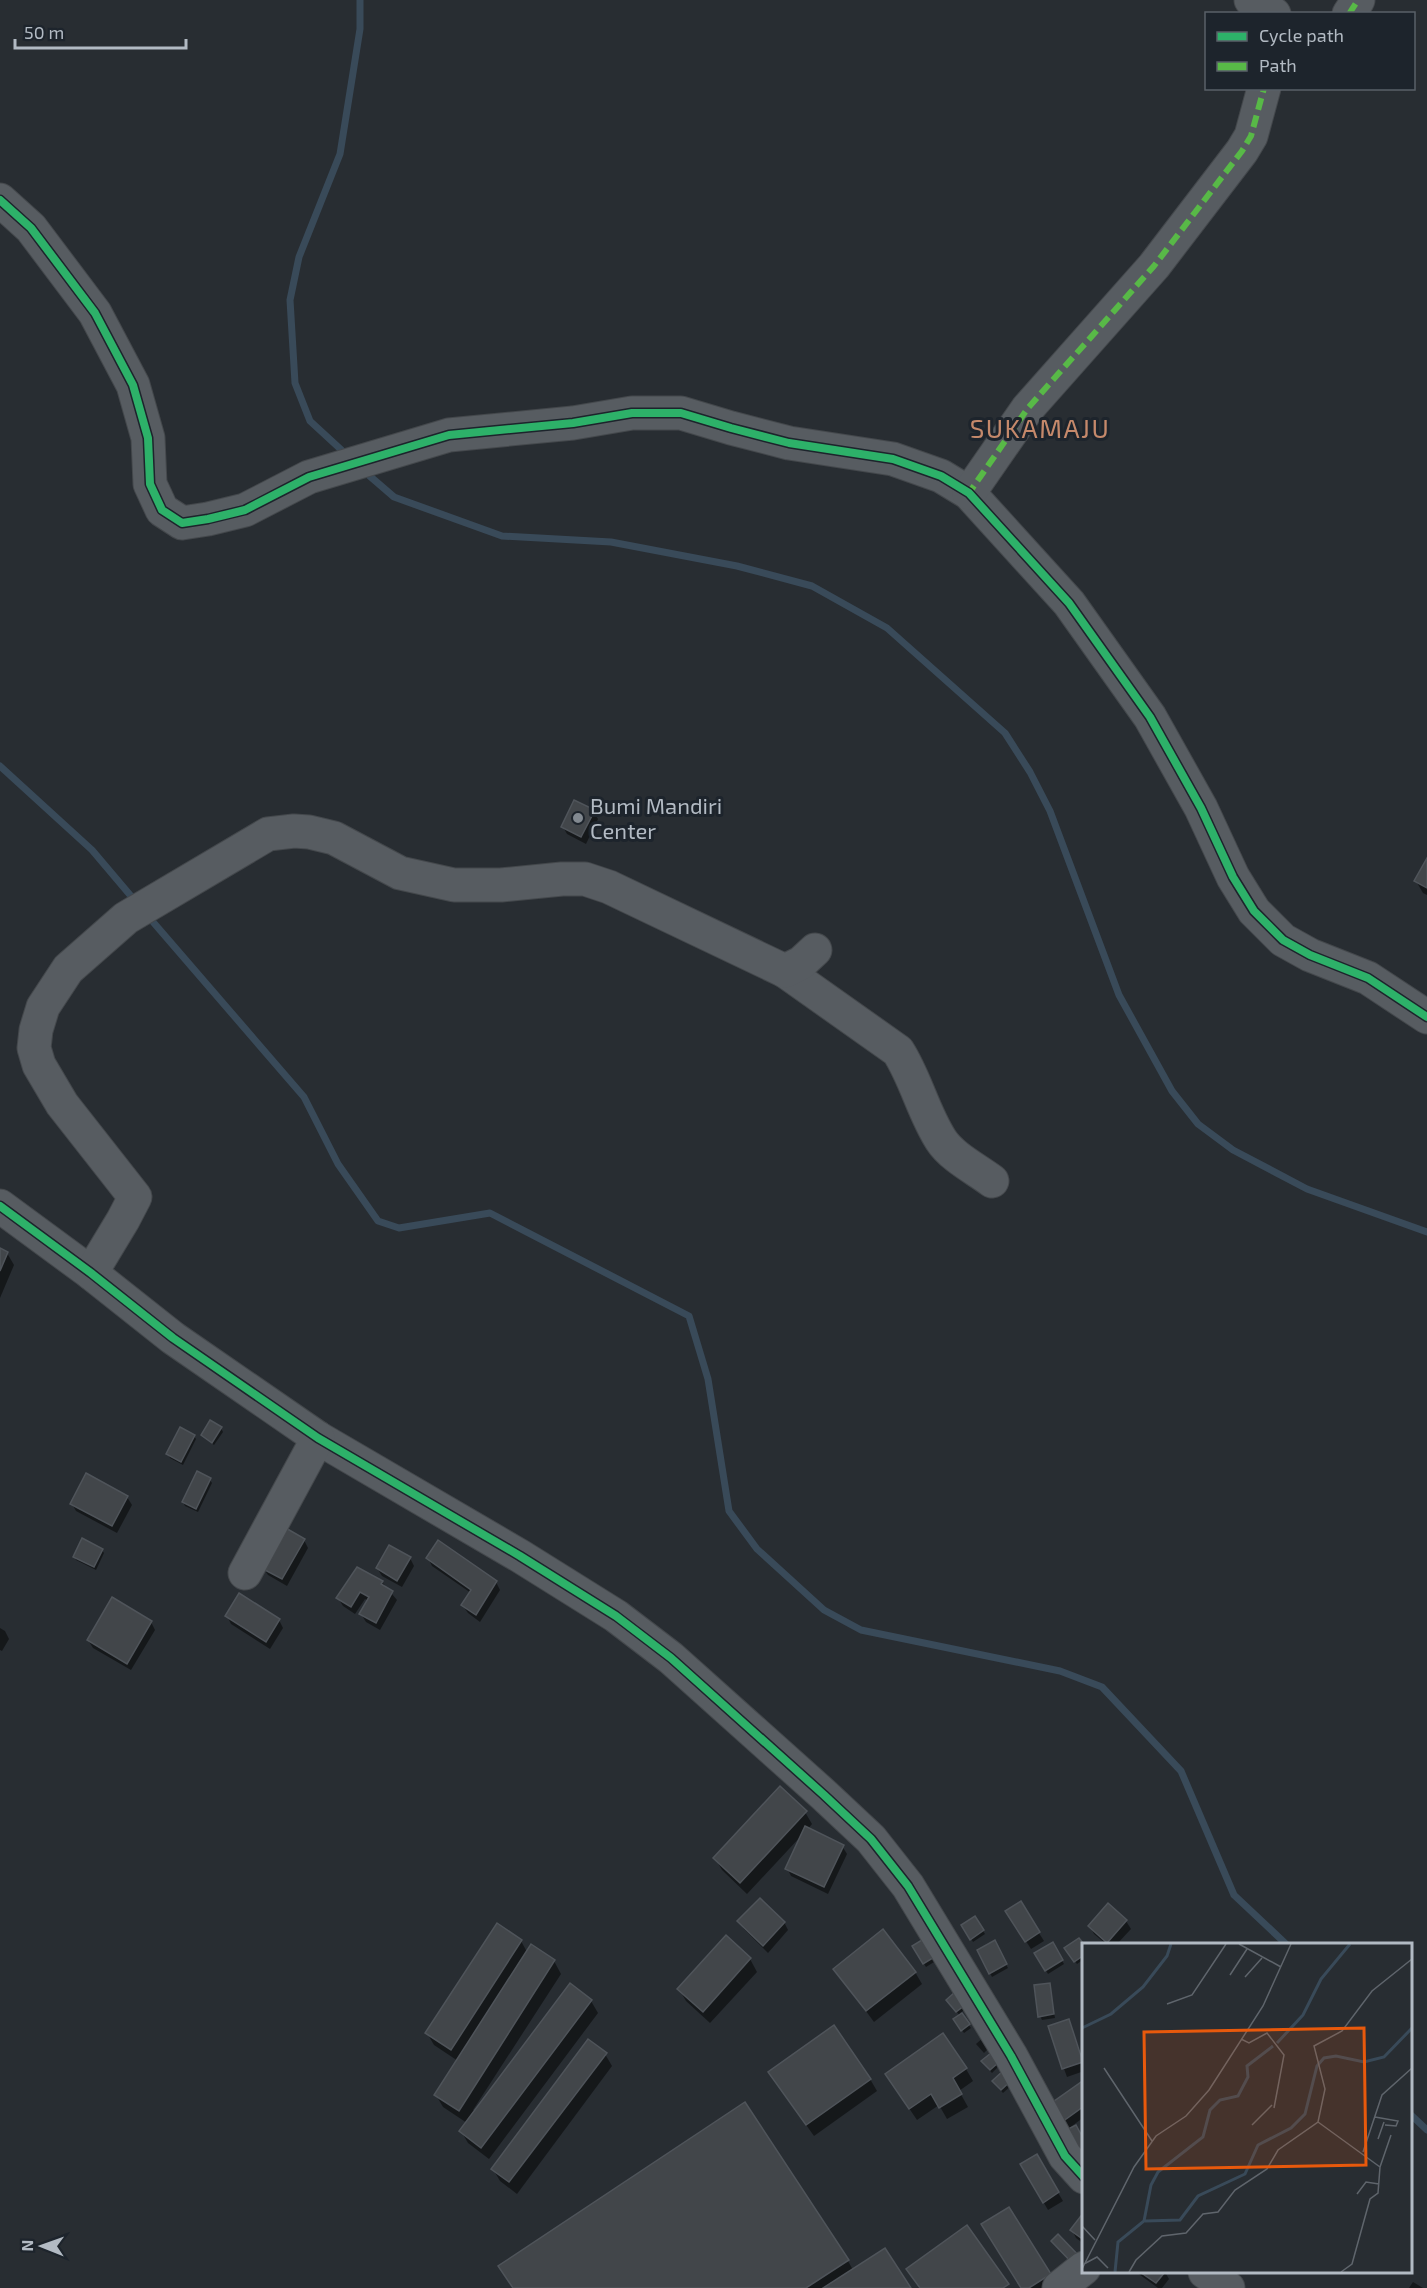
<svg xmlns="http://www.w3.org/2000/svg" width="1427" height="2288" font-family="'Exo 2',sans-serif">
  <rect width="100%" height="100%" fill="#282d32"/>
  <g fill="#0007">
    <path d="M 593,811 L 598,819 L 586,844 L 567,834 L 563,827 Z"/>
    <path d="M 1427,861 L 1427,895 L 1423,893 L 1416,881 Z"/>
    <path d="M 0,1250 L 7,1253 L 14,1265 L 0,1298 Z"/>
    <path d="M 221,1428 L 223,1432 L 214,1445 L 202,1435 Z"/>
    <path d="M 194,1436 L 196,1439 L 183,1465 L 170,1458 L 168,1454 Z"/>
    <path d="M 198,1473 L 210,1480 L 212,1483 L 198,1512 L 185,1506 L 183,1502 Z"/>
    <path d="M 127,1497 L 132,1505 L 117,1533 L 76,1511 L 72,1504 Z"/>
    <path d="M 304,1540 L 308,1548 L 287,1586 L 268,1575 L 263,1568 Z"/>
    <path d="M 102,1550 L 104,1553 L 96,1570 L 76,1560 L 75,1557 Z"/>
    <path d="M 410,1558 L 414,1566 L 402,1587 L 382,1576 L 377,1568 Z"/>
    <path d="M 428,1558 L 496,1582 L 500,1590 L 480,1622 L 468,1613 L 463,1606 L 471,1593 L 432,1566 Z"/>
    <path d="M 382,1582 L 397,1600 L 380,1630 L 366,1622 L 361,1614 L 368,1601 L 365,1599 L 355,1614 L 343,1606 L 338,1598 Z"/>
    <path d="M 227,1616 L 279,1620 L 283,1628 L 270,1649 L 231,1624 Z"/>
    <path d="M 151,1622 L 155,1630 L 131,1670 L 93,1648 L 88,1640 Z"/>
    <path d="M 0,1628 L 5,1631 L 9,1639 L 2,1651 L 0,1650 Z"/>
    <path d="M 805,1812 L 812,1824 L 808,1829 L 842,1846 L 847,1854 L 828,1894 L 791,1876 L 787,1868 L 802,1835 L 747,1894 L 722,1870 L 715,1858 Z"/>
    <path d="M 1020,1903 L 1044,1941 L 1031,1949 L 1007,1911 Z"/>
    <path d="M 1109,1905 L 1126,1921 L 1131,1929 L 1117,1944 L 1106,1944 L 1094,1934 L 1090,1926 Z"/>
    <path d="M 975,1918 L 985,1934 L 973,1942 L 963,1925 Z"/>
    <path d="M 739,1922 L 784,1922 L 788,1930 L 768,1953 L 744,1929 Z"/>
    <path d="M 726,1937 L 750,1959 L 757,1972 L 710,2023 L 686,2001 L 679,1989 Z"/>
    <path d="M 521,1941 L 527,1952 L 554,1961 L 561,1974 L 473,2110 L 476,2111 L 570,1985 L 591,2001 L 598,2013 L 489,2159 L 468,2143 L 461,2131 L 467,2123 L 443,2107 L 436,2095 L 458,2061 L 434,2045 L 427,2033 Z"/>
    <path d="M 994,1942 L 1008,1968 L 992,1977 L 979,1951 Z"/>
    <path d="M 1052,1944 L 1064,1964 L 1048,1974 L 1036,1953 Z"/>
    <path d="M 914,1947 L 947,1954 L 926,1967 Z"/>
    <path d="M 1084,1947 L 1084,1959 L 1077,1964 L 1066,1948 Z"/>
    <path d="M 835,1969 L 915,1972 L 922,1984 L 874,2022 Z"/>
    <path d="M 1049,1985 L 1055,2018 L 1042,2020 L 1040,2016 Z"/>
    <path d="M 948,2000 L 966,2009 L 960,2013 L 971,2028 L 964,2033 L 955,2020 L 960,2016 Z"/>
    <path d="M 1069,2021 L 1084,2061 L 1084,2071 L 1067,2077 L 1049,2027 Z"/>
    <path d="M 985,2036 L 992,2045 L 984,2053 L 976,2044 Z"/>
    <path d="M 605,2054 L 612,2066 L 517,2194 L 500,2181 L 493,2169 Z"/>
    <path d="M 991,2055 L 999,2066 L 992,2073 L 985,2065 Z"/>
    <path d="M 966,2069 L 973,2081 L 959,2091 L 968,2107 L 947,2119 L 939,2105 L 917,2120 L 894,2086 Z"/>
    <path d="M 870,2079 L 877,2091 L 814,2136 L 777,2084 Z"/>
    <path d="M 1084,2082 L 1084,2117 L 1068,2129 L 1056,2112 Z"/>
    <path d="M 1014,2083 L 1003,2093 L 995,2084 Z"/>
    <path d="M 1036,2156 L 1063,2201 L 1048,2210 L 1022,2165 Z"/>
    <path d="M 1084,2214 L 1084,2244 L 1076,2238 L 1072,2230 Z"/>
    <path d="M 848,2261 L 853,2270 L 909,2288 L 513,2288 Z"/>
    <path d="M 1136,2272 L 1165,2272 L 1169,2279 L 1162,2288 L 1158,2288 Z"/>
    <path d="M 1050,2275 L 1055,2288 L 1022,2288 Z"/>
    <path d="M 1413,2282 L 1423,2288 L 1409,2288 Z"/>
  </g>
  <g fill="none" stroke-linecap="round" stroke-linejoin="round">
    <g stroke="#394a59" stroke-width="7">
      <path d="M 348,456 L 310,421 L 295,383 L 290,300 L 299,257 L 340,154 L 360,29 L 360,0"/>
      <path d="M 365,472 L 394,497 L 502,536 L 611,542 L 737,566 L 812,586 L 887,628 L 1005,733 L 1030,772 L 1050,811 L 1119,995 L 1172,1091 L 1198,1124 L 1233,1150 L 1307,1189 L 1427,1232"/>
      <path d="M 0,766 L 92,850 L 136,902"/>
      <path d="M 147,915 L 304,1097 L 338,1164 L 378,1221 L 399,1228 L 490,1213 L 689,1316 L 708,1379 L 729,1511 L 757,1549 L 824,1610 L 861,1630 L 1060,1671 L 1102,1687 L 1181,1771 L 1234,1895 L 1286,1944"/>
      <path d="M 1410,2114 L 1427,2130"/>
    </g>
  </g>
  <g fill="#42464a" stroke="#4f545a" stroke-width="1.5">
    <path d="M 574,800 L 595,810 L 581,837 L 561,827 Z"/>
    <path d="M 1427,858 L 1427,888 L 1414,881 Z"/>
    <path d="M 0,1248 L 8,1252 L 0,1271 Z"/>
    <path d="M 210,1420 L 222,1427 L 212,1443 L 201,1435 Z"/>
    <path d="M 180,1427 L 195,1435 L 181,1462 L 166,1454 Z"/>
    <path d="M 197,1471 L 211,1478 L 196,1509 L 182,1502 Z"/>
    <path d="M 86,1473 L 128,1496 L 112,1526 L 70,1504 Z"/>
    <path d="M 284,1527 L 305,1539 L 282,1579 L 261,1568 Z"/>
    <path d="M 82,1538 L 103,1549 L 94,1567 L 73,1557 Z"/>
    <path d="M 438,1540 L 497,1581 L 476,1615 L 461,1605 L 471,1590 L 426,1558 Z"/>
    <path d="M 389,1545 L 411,1557 L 397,1581 L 376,1568 Z"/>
    <path d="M 357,1567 L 383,1581 L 381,1584 L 393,1591 L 376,1623 L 359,1614 L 369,1597 L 360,1592 L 351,1607 L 336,1598 Z"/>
    <path d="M 239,1593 L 280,1619 L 266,1642 L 225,1616 Z"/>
    <path d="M 112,1597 L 152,1621 L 127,1664 L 87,1640 Z"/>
    <path d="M 780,1786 L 807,1811 L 740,1883 L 713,1858 Z"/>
    <path d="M 805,1826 L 844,1845 L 824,1887 L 785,1869 Z"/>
    <path d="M 760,1898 L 785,1922 L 763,1946 L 737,1921 Z"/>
    <path d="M 1021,1901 L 1040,1932 L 1025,1942 L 1005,1911 Z"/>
    <path d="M 1108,1903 L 1127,1920 L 1107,1943 L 1088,1926 Z"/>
    <path d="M 975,1916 L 984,1930 L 970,1940 L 961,1925 Z"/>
    <path d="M 497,1923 L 522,1940 L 451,2050 L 425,2033 Z"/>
    <path d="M 883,1929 L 916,1972 L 866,2011 L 833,1969 Z"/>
    <path d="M 935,1932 L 946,1950 L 923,1964 L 912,1946 Z"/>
    <path d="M 726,1935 L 751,1958 L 703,2012 L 677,1989 Z"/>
    <path d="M 1079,1938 L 1084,1944 L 1084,1955 L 1074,1962 L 1064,1948 Z"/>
    <path d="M 995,1940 L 1007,1964 L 989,1974 L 977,1950 Z"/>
    <path d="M 1053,1942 L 1063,1960 L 1045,1971 L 1034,1953 Z"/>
    <path d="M 531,1944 L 555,1960 L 459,2111 L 434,2095 Z"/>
    <path d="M 570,1983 L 592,2000 L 481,2148 L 459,2131 Z"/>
    <path d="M 1050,1983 L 1054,2014 L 1038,2017 L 1034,1985 Z"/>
    <path d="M 955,1992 L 965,2005 L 956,2012 L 946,2000 Z"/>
    <path d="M 962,2013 L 970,2024 L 961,2031 L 953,2019 Z"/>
    <path d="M 1069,2019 L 1083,2062 L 1062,2069 L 1048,2026 Z"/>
    <path d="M 834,2025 L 871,2079 L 806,2125 L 768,2072 Z"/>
    <path d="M 943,2033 L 967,2068 L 953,2078 L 962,2094 L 939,2108 L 931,2094 L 909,2109 L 885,2074 Z"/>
    <path d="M 588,2039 L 607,2053 L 509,2182 L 491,2169 Z"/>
    <path d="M 991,2053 L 999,2062 L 990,2070 L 981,2061 Z"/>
    <path d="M 1004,2070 L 1013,2079 L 1001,2090 L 992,2081 Z"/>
    <path d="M 1084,2080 L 1084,2106 L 1062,2122 L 1050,2104 Z"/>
    <path d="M 745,2102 L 849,2260 L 806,2288 L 513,2288 L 498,2266 Z"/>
    <path d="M 1076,2125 L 1084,2140 L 1082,2155 L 1068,2129 Z"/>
    <path d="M 1037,2154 L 1059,2192 L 1043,2203 L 1020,2164 Z"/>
    <path d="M 1009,2207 L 1051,2274 L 1029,2288 L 1021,2288 L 981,2224 Z"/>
    <path d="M 1084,2212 L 1084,2240 L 1070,2230 Z"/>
    <path d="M 967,2225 L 1009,2284 L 1003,2288 L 920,2288 L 906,2269 Z"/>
    <path d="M 1058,2234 L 1082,2259 L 1075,2266 L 1051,2241 Z"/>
    <path d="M 885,2248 L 911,2288 L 823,2288 Z"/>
    <path d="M 1140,2272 L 1165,2272 L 1156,2283 Z"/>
  </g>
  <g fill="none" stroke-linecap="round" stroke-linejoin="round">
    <g stroke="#44484c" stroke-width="35">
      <g id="minor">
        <path d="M 1251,0 L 1274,14"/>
        <path d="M 1349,14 L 1358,0"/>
        <path d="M 0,200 L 31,228 L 95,313 L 133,385 L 148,438 L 150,484 L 162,510 L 182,523 L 208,519 L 245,510 L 309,477 L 449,435 L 573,423 L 632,413 L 681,413 L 731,428 L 789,443 L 893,459 L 941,476 L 969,493 L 1069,603 L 1150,717 L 1201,808 L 1233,877 L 1254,911 L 1283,940 L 1310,955 L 1368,978 L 1427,1017"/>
        <path d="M 969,493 L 1028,408 L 1154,266 L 1242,151 L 1251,136 L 1264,88"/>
        <path d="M 785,971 L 898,1051 C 916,1079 923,1112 941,1140 C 952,1157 976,1169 992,1181"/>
        <path d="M 0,1206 L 91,1273 L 173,1338 L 318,1438 L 520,1556 L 616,1616 L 671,1658 L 824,1795 L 871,1839 L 908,1886 L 1011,2056 L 1065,2156 L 1084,2177"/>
        <path d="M 91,1273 L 123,1220 L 135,1197 L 62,1104 L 39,1065 L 34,1048 L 36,1030 L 43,1007 L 68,969 L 126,918 L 268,834 L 294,831 L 309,832 L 334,838 L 400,873 L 454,885 L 501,885 L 562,879 L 585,879 L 609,887 L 785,971 L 801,963 L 815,950"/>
        <path d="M 245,1573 L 318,1438"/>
        <path d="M 1205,2272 L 1228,2288"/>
        <path d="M 1059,2288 L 1084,2268"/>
      </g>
    </g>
    <use href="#minor" stroke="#575c61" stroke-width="33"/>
    <g stroke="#58b947" stroke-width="6" stroke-dasharray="12 6" stroke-linecap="butt">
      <path d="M 1349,14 L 1358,0"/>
      <path d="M 966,492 L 969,493 L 1028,408 L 1154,266 L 1242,151 L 1251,136 L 1264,88"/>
    </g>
    <g stroke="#1d242c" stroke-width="11">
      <g id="cycleway">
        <path d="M 0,200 L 31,228 L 95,313 L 133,385 L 148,438 L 150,484 L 162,510 L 182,523 L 208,519 L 245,510 L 309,477 L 449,435 L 573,423 L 632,413 L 681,413 L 731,428 L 789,443 L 893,459 L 941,476 L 969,493 L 1069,603 L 1150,717 L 1201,808 L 1233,877 L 1254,911 L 1283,940 L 1310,955 L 1368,978 L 1427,1017"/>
        <path d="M 0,1206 L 91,1273 L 173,1338 L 318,1438 L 520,1556 L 616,1616 L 671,1658 L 824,1795 L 871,1839 L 908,1886 L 1011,2056 L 1065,2156 L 1084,2177"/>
      </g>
    </g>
    <use href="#cycleway" stroke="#2db169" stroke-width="8"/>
  </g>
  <circle fill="#828990" stroke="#1d242c" stroke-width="2" cx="578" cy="818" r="6"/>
  <g text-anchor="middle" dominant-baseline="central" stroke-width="6" stroke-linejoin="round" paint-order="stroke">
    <g font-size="22" fill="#b2bac3" stroke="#1d242c" text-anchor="start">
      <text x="590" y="805">Bumi Mandiri<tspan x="590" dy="25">Center</tspan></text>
    </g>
    <g font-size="26" letter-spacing="1.5" fill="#c5896b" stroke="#1d242c">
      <text x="1040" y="427">SUKAMAJU</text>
    </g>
  </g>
  <g transform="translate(1082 1943)">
    <rect width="330" height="330" fill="#282d32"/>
    <path fill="none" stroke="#394a59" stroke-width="3" d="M 0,85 L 29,71 L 61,44 L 85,13 L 89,1M 195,100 L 221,72 L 239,36 L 268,1M 63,278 L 98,277 L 116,253 L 163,231 L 176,202 L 209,185 L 223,171 L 235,123 L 242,115 L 254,113 L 282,119 L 302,114 L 330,85M 33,329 L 36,299 L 62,278 L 69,242 L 76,229 L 121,194 L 128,167 L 138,157 L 156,153 L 166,134 L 165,123 L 191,103"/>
    <path fill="none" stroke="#5f656c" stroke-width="1.5" d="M 157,1 L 199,24M 148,32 L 165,6M 163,34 L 180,15M 85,61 L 110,52 L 144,1M 159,96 L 167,100 L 185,90 L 202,112 L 192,165M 22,125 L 70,198M 293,174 L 316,178 L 314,183 L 303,182M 236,179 L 298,224 L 296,250 L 288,256 L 270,321 L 259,329M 170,182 L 190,162M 296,196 L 302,179M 281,209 L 300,152 L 330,125M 298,224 L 309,192M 275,251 L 284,239 L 297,241M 0,283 L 13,297M 2,321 L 15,314 L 26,325M 0,326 L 52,224 L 74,193 L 104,173 L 127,147 L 181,63 L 209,1M 47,329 L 54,317 L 80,293 L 104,290 L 121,271 L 136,269 L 153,247 L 185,226 L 196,207 L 236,179 L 243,146 L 232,103 L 260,88 L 290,48 L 330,16"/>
    <path fill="#e8590c" fill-opacity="0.15" stroke="#e8590c" stroke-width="3" d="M 282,85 L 284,222 L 64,226 L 62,89 Z"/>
    <rect width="330" height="330" fill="none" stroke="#b2bac3" stroke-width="3"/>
  </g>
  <rect x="1205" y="12" width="210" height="78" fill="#1d242c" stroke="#596068" stroke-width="1.5"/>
  <rect x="1217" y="32" width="30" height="9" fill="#2db169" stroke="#596068" stroke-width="1.5"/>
  <text x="1259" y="42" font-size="18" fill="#b2bac3">Cycle path</text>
  <rect x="1217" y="62" width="30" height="9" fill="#58b947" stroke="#596068" stroke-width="1.5"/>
  <text x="1259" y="72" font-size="18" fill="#b2bac3">Path</text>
  <g transform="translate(42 2246) rotate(271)" stroke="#1d242c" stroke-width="4.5" paint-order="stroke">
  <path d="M0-4.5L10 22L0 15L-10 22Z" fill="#b2bac3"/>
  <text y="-9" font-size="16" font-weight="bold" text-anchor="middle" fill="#b2bac3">N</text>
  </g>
  <path d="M15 39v9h171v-9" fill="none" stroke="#b2bac3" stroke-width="3"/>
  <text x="24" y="39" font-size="18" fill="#b2bac3" stroke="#1d242c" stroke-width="4.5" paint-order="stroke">50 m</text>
</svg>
